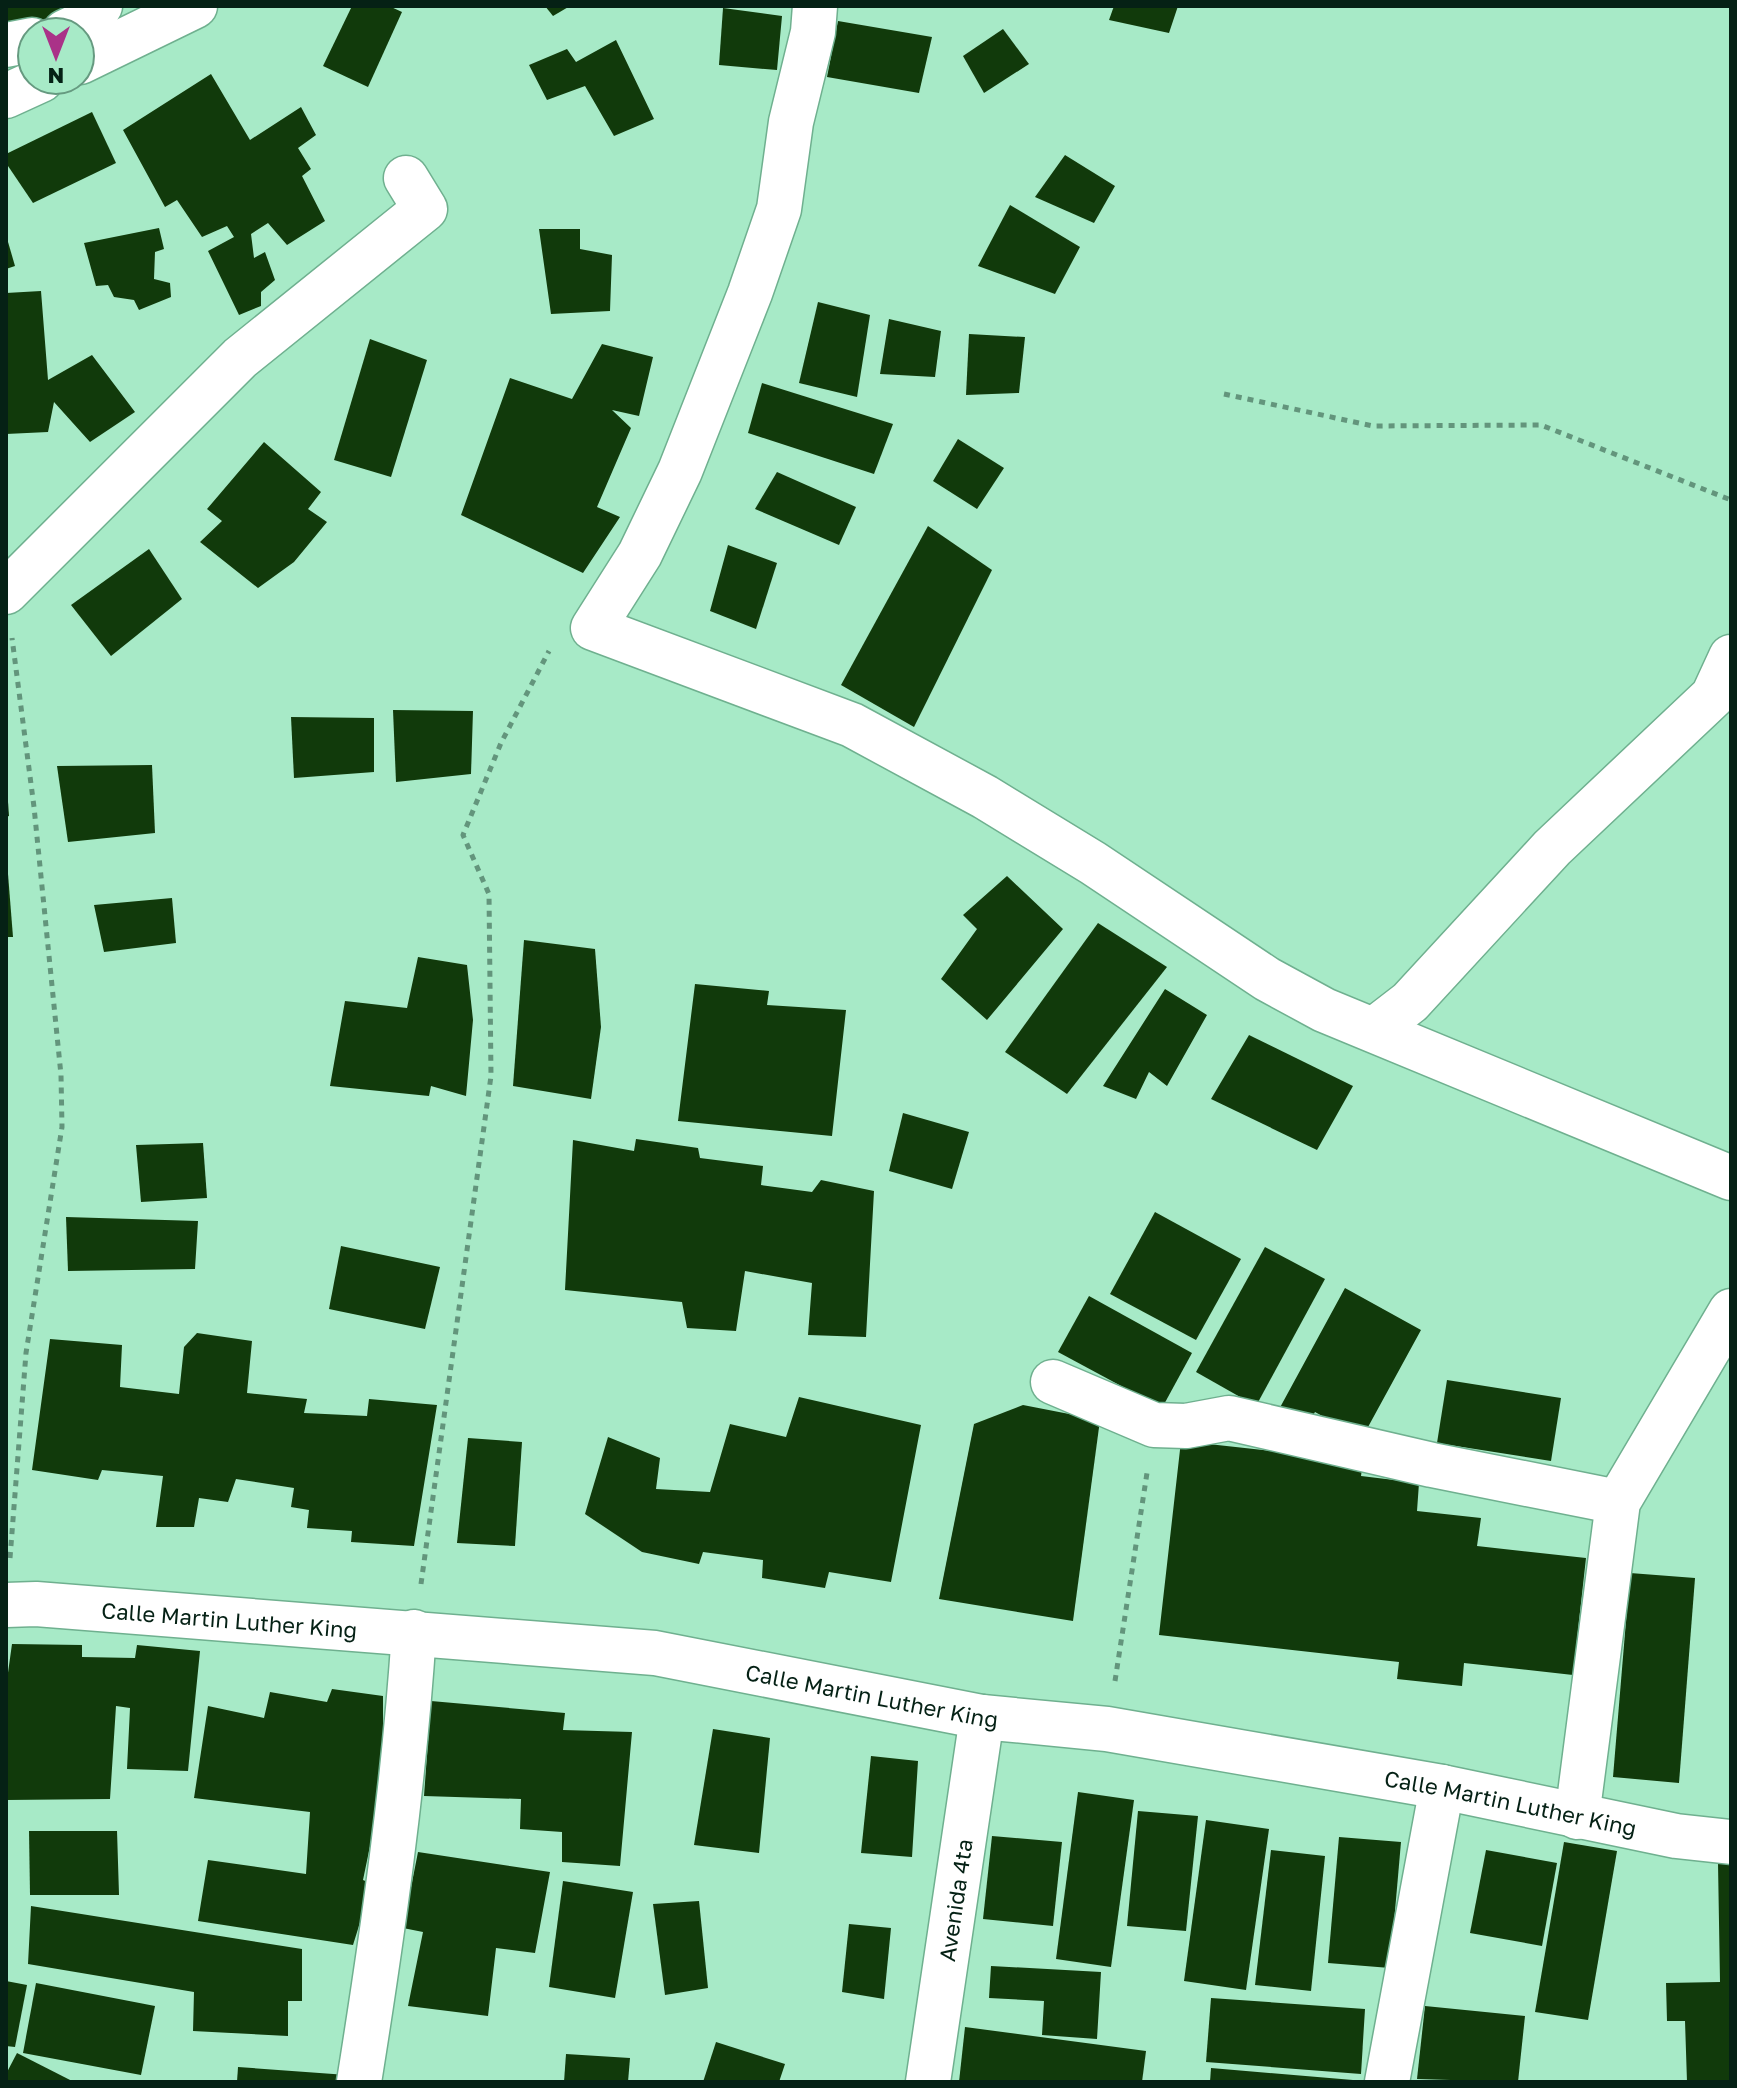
<svg xmlns="http://www.w3.org/2000/svg" width="1737" height="2088" font-family="'Golos Text',sans-serif">
  <rect width="100%" height="100%" fill="#a7eac7"/>
  <g fill="#113a0b">
    <path d="M 6,6 L 74,6 L 76,17 L 6,32 Z"/>
    <path d="M 352,6 L 389,6 L 402,12 L 368,87 L 323,66 Z"/>
    <path d="M 545,6 L 570,6 L 553,16 Z"/>
    <path d="M 1114,6 L 1178,6 L 1169,33 L 1109,20 Z"/>
    <path d="M 723,8 L 782,16 L 777,70 L 719,65 Z"/>
    <path d="M 838,21 L 932,37 L 919,93 L 827,77 Z"/>
    <path d="M 1003,29 L 1029,64 L 984,93 L 963,56 Z"/>
    <path d="M 616,40 L 654,119 L 614,136 L 585,86 L 547,100 L 529,65 L 567,49 L 576,62 Z"/>
    <path d="M 211,74 L 250,140 L 301,107 L 316,135 L 298,148 L 311,169 L 302,176 L 325,221 L 287,245 L 268,223 L 251,234 L 254,258 L 265,252 L 275,280 L 261,292 L 261,306 L 239,315 L 208,251 L 234,237 L 227,226 L 202,237 L 177,200 L 165,207 L 123,130 Z"/>
    <path d="M 92,112 L 116,163 L 33,203 L 6,163 L 6,154 Z"/>
    <path d="M 1065,155 L 1115,186 L 1094,223 L 1035,197 Z"/>
    <path d="M 1010,205 L 1080,247 L 1055,294 L 978,266 Z"/>
    <path d="M 159,228 L 164,249 L 155,252 L 154,279 L 170,283 L 171,297 L 139,310 L 134,300 L 114,297 L 108,285 L 96,286 L 84,243 Z"/>
    <path d="M 539,229 L 580,229 L 580,249 L 612,255 L 610,311 L 551,314 Z"/>
    <path d="M 6,235 L 15,266 L 6,269 Z"/>
    <path d="M 41,291 L 48,380 L 92,355 L 135,412 L 90,442 L 54,402 L 48,432 L 6,434 L 6,293 Z"/>
    <path d="M 818,302 L 870,315 L 857,397 L 799,383 Z"/>
    <path d="M 889,319 L 941,331 L 935,377 L 880,374 Z"/>
    <path d="M 969,334 L 1025,337 L 1019,393 L 966,395 Z"/>
    <path d="M 370,339 L 427,360 L 391,477 L 334,460 Z"/>
    <path d="M 602,344 L 653,357 L 639,416 L 612,410 L 631,428 L 597,507 L 620,517 L 583,573 L 461,515 L 510,378 L 572,399 Z"/>
    <path d="M 762,383 L 893,424 L 874,474 L 748,433 Z"/>
    <path d="M 958,439 L 1004,468 L 977,509 L 933,481 Z"/>
    <path d="M 264,442 L 321,492 L 308,509 L 327,522 L 294,562 L 258,588 L 200,542 L 222,521 L 207,509 Z"/>
    <path d="M 777,472 L 856,507 L 839,545 L 755,509 Z"/>
    <path d="M 928,526 L 992,570 L 914,727 L 841,685 Z"/>
    <path d="M 728,545 L 777,563 L 756,629 L 710,611 Z"/>
    <path d="M 149,549 L 182,599 L 111,656 L 71,605 Z"/>
    <path d="M 393,710 L 473,711 L 471,774 L 396,782 Z"/>
    <path d="M 291,717 L 374,718 L 374,772 L 294,778 Z"/>
    <path d="M 152,765 L 155,833 L 68,842 L 57,766 Z"/>
    <path d="M 6,773 L 9,816 L 6,817 Z"/>
    <path d="M 6,874 L 8,874 L 13,937 L 6,937 Z"/>
    <path d="M 1007,876 L 1063,929 L 987,1020 L 941,979 L 977,929 L 963,915 Z"/>
    <path d="M 172,898 L 176,943 L 104,952 L 94,905 Z"/>
    <path d="M 1098,923 L 1167,967 L 1067,1094 L 1005,1052 Z"/>
    <path d="M 524,940 L 595,949 L 601,1027 L 591,1099 L 513,1086 Z"/>
    <path d="M 418,957 L 467,965 L 473,1020 L 466,1096 L 431,1086 L 429,1096 L 330,1086 L 345,1001 L 407,1008 Z"/>
    <path d="M 695,984 L 769,991 L 767,1005 L 846,1010 L 832,1136 L 678,1121 Z"/>
    <path d="M 1165,989 L 1207,1015 L 1167,1086 L 1149,1072 L 1136,1099 L 1103,1086 Z"/>
    <path d="M 1249,1035 L 1353,1086 L 1317,1150 L 1211,1099 Z"/>
    <path d="M 903,1113 L 969,1132 L 952,1189 L 889,1171 Z"/>
    <path d="M 636,1139 L 698,1148 L 700,1158 L 763,1166 L 761,1185 L 812,1192 L 821,1180 L 874,1191 L 866,1337 L 808,1335 L 812,1283 L 745,1271 L 736,1331 L 687,1328 L 682,1302 L 565,1290 L 573,1140 L 634,1151 Z"/>
    <path d="M 203,1143 L 207,1198 L 141,1202 L 136,1145 Z"/>
    <path d="M 1155,1212 L 1241,1259 L 1196,1340 L 1110,1294 Z"/>
    <path d="M 66,1217 L 198,1221 L 195,1269 L 68,1271 Z"/>
    <path d="M 341,1246 L 440,1267 L 425,1329 L 329,1309 Z"/>
    <path d="M 1265,1247 L 1325,1279 L 1256,1406 L 1196,1372 Z"/>
    <path d="M 1345,1288 L 1421,1330 L 1362,1438 L 1315,1412 L 1305,1428 L 1277,1413 Z"/>
    <path d="M 1089,1296 L 1192,1353 L 1162,1408 L 1058,1352 Z"/>
    <path d="M 197,1333 L 252,1341 L 247,1393 L 307,1399 L 304,1413 L 367,1416 L 369,1399 L 437,1405 L 414,1546 L 351,1542 L 352,1531 L 307,1528 L 309,1510 L 291,1507 L 294,1488 L 236,1479 L 228,1502 L 199,1498 L 194,1527 L 156,1527 L 163,1476 L 102,1470 L 98,1480 L 32,1470 L 50,1339 L 122,1345 L 120,1387 L 179,1394 L 184,1347 Z"/>
    <path d="M 1447,1380 L 1561,1398 L 1551,1461 L 1437,1443 Z"/>
    <path d="M 799,1397 L 921,1425 L 891,1582 L 829,1572 L 825,1588 L 762,1578 L 763,1560 L 703,1552 L 699,1564 L 642,1552 L 585,1514 L 608,1437 L 660,1458 L 656,1489 L 710,1492 L 730,1424 L 786,1437 Z"/>
    <path d="M 1023,1405 L 1100,1420 L 1073,1621 L 939,1599 L 974,1424 Z"/>
    <path d="M 468,1438 L 522,1442 L 515,1546 L 457,1543 Z"/>
    <path d="M 1181,1441 L 1363,1461 L 1361,1476 L 1419,1483 L 1417,1511 L 1481,1518 L 1477,1546 L 1586,1558 L 1573,1675 L 1464,1663 L 1462,1686 L 1397,1679 L 1399,1662 L 1159,1635 Z"/>
    <path d="M 1630,1573 L 1695,1578 L 1679,1783 L 1613,1777 Z"/>
    <path d="M 12,1644 L 82,1645 L 82,1657 L 135,1658 L 137,1645 L 200,1651 L 188,1771 L 127,1769 L 130,1708 L 116,1706 L 110,1799 L 6,1800 L 6,1687 Z"/>
    <path d="M 332,1689 L 383,1696 L 383,1725 L 395,1726 L 363,1880 L 372,1884 L 353,1945 L 198,1921 L 208,1860 L 306,1874 L 310,1812 L 194,1798 L 208,1706 L 264,1718 L 270,1692 L 327,1702 Z"/>
    <path d="M 431,1701 L 565,1713 L 563,1730 L 632,1732 L 620,1866 L 562,1862 L 562,1832 L 520,1829 L 521,1799 L 424,1796 Z"/>
    <path d="M 713,1729 L 770,1738 L 759,1853 L 694,1845 Z"/>
    <path d="M 871,1756 L 918,1761 L 912,1857 L 861,1853 Z"/>
    <path d="M 1078,1792 L 1134,1800 L 1111,1967 L 1056,1959 Z"/>
    <path d="M 1138,1811 L 1198,1816 L 1186,1931 L 1127,1926 Z"/>
    <path d="M 1206,1820 L 1269,1829 L 1246,1990 L 1184,1981 Z"/>
    <path d="M 29,1831 L 117,1831 L 119,1895 L 30,1895 Z"/>
    <path d="M 992,1836 L 1062,1842 L 1053,1926 L 983,1919 Z"/>
    <path d="M 1339,1837 L 1401,1842 L 1390,1968 L 1328,1963 Z"/>
    <path d="M 1564,1842 L 1617,1851 L 1588,2020 L 1535,2012 Z"/>
    <path d="M 1271,1850 L 1325,1856 L 1311,1991 L 1255,1985 Z"/>
    <path d="M 1486,1850 L 1557,1863 L 1542,1946 L 1470,1933 Z"/>
    <path d="M 418,1852 L 550,1872 L 535,1953 L 496,1948 L 488,2016 L 408,2006 L 423,1932 L 403,1928 Z"/>
    <path d="M 1718,1863 L 1731,1863 L 1731,2082 L 1687,2082 L 1685,2021 L 1667,2021 L 1666,1983 L 1720,1982 Z"/>
    <path d="M 563,1881 L 633,1892 L 615,1998 L 549,1987 Z"/>
    <path d="M 699,1901 L 708,1988 L 665,1995 L 653,1904 Z"/>
    <path d="M 31,1906 L 302,1949 L 302,2001 L 288,2001 L 288,2036 L 193,2031 L 194,1992 L 28,1964 Z"/>
    <path d="M 849,1924 L 891,1928 L 884,1999 L 842,1992 Z"/>
    <path d="M 991,1966 L 1101,1972 L 1097,2039 L 1042,2035 L 1044,2001 L 989,1998 Z"/>
    <path d="M 6,1981 L 27,1985 L 15,2047 L 6,2046 Z"/>
    <path d="M 36,1983 L 155,2006 L 141,2075 L 23,2053 Z"/>
    <path d="M 1211,1998 L 1365,2009 L 1361,2074 L 1206,2062 Z"/>
    <path d="M 1425,2006 L 1525,2016 L 1518,2082 L 1417,2079 Z"/>
    <path d="M 965,2027 L 1146,2051 L 1142,2082 L 959,2082 Z"/>
    <path d="M 716,2042 L 785,2064 L 779,2082 L 703,2082 Z"/>
    <path d="M 17,2053 L 74,2082 L 6,2082 L 6,2074 Z"/>
    <path d="M 566,2054 L 630,2058 L 628,2082 L 564,2082 Z"/>
    <path d="M 238,2067 L 347,2075 L 346,2082 L 237,2082 Z"/>
    <path d="M 1211,2068 L 1353,2080 L 1353,2082 L 1210,2082 Z"/>
  </g>
  <g fill="none" stroke-linecap="round" stroke-linejoin="round">
    <g stroke="#6fb08f" stroke-width="47">
      <g id="minor">
        <path d="M 815,6 L 813,32 L 791,122 L 779,209 L 750,293 L 680,471 L 640,554 L 593,628 L 852,725 L 985,797 L 1093,863 L 1267,979 L 1324,1010 L 1731,1178"/>
        <path d="M 65,32 L 90,20 L 100,6"/>
        <path d="M 6,45 L 32,40"/>
        <path d="M 80,62 L 195,6"/>
        <path d="M 6,96 L 41,80"/>
        <path d="M 6,592 L 240,358 L 425,209 L 406,178"/>
        <path d="M 1375,1029 L 1410,1002 L 1552,848 L 1713,696 L 1731,657"/>
        <path d="M 1053,1382 L 1154,1425 L 1186,1426 L 1229,1418 L 1432,1465 L 1618,1502"/>
        <path id="s1" d="M 6,1605 L 36,1604 L 655,1653 L 982,1717 L 1107,1729 L 1442,1787 L 1676,1836 L 1731,1842"/>
        <path d="M 1577,1817 L 1618,1502 L 1731,1311"/>
        <path d="M 359,2082 C 383,1932 404,1784 414,1632"/>
        <path id="s2" d="M 928,2082 L 982,1717"/>
        <path d="M 1387,2082 L 1442,1787"/>
      </g>
    </g>
    <g stroke="#63957c" stroke-width="5" stroke-dasharray="6 6" stroke-linecap="butt">
      <path d="M 1224,394 L 1373,426 L 1541,425 L 1731,500"/>
      <path d="M 10,1558 L 26,1353 L 62,1127 L 61,1075 L 34,807 L 12,638"/>
      <path d="M 421,1584 L 491,1076 L 489,894 L 463,835 L 501,743 L 549,651"/>
      <path d="M 1115,1681 L 1147,1473"/>
    </g>
    <use href="#minor" stroke="#fff" stroke-width="44"/>
  </g>
  <g text-anchor="middle" dominant-baseline="central" stroke-width="8" stroke-linejoin="round" paint-order="stroke">
    <g font-size="22" fill="#052115" stroke="#a7eac7">
      <text stroke="none"><textPath href="#s1" startOffset="224">Calle Martin Luther King</textPath></text>
      <text stroke="none"><textPath href="#s1" startOffset="872">Calle Martin Luther King</textPath></text>
      <text stroke="none"><textPath href="#s1" startOffset="1520">Calle Martin Luther King</textPath></text>
      <text stroke="none"><textPath href="#s2" startOffset="184">Avenida 4ta</textPath></text>
    </g>
  </g>
  <rect width="1737" height="2088" fill="none" stroke="#052115" stroke-width="16"/>
  <g transform="translate(56 56) rotate(180)"><circle r="38" fill="#a7eac7" stroke="#669a80" stroke-width="2"/>
  <path d="M0-6L14 30L0 20L-14 30Z" fill="#aa3288"/>
  <text y="-12" font-size="22" font-weight="bold" text-anchor="middle" fill="#052115">N</text>
  </g>
</svg>
